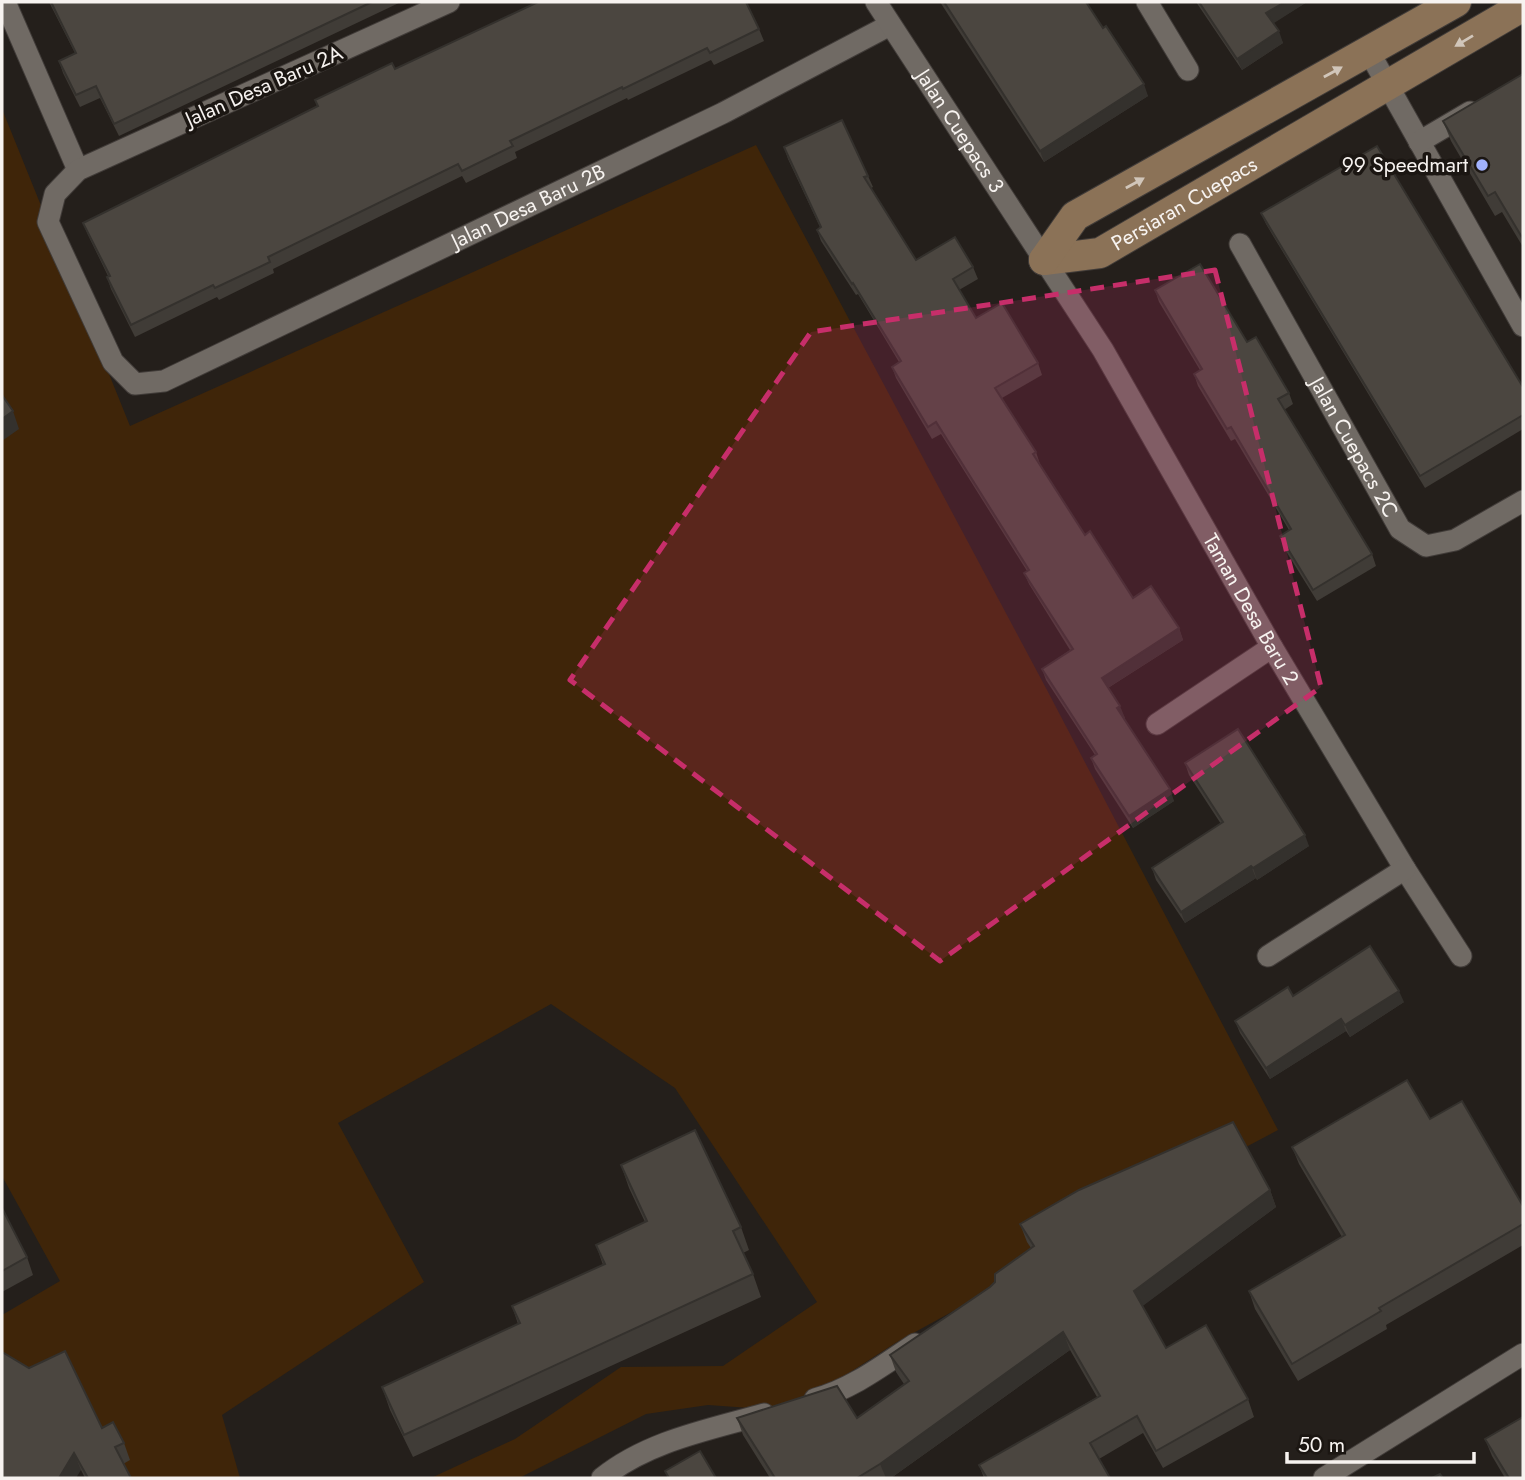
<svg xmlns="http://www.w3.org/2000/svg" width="1525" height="1480" font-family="Jost,sans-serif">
  <rect width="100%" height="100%" fill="#241f1b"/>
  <path fill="#3f2509" d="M 2,109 L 130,426 L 756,145 L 1048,692 L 1278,1130 L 1155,1195 L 1041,1263 L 897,1342 L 790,1411 L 708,1405 L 646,1414 L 519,1478 L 431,1478 L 515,1439 L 621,1367 L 723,1366 L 817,1302 L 675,1088 L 551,1004 L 338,1123 L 424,1282 L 222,1415 L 240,1478 L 99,1478 L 40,1367 L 2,1369 L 2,1315 L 60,1281 L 2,1176 Z"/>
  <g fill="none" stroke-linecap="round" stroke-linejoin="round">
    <g stroke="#413c39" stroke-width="23">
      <g id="street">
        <path d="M 5,2 L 78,170"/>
        <path id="s1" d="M 449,2 L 78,170 L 55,194 L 48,222 L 113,362 L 135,384 L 164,381 L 723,113 L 890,25"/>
        <path id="s2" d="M 876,2 L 1103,350 L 1272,647 L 1405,869 L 1461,956"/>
        <path d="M 1147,2 L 1188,70"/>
        <path d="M 1369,52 L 1523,326"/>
        <path d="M 1419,142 L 1470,112"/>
        <path id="s3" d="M 1240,244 L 1400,529 L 1426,546 L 1455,540 L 1523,501"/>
        <path d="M 1157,724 L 1272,647"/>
        <path d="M 1268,956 L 1405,869"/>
        <path d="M 815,1399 C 852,1389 883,1365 915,1344"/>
        <path d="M 602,1478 C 648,1441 708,1430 764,1414"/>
        <path d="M 1324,1478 L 1523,1354"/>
      </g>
    </g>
    <g stroke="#413c39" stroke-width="32">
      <g id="secondary">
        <path id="s4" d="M 1044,260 L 1100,253 L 1523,6"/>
        <path d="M 1044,260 L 1075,216 L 1456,2"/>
      </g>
    </g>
    <use href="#street" stroke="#706a64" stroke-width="21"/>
    <use href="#secondary" stroke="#8b7257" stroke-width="30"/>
  </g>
  <g fill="#403c37">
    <path d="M 49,2 L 401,2 L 119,136 L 100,98 L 80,107 L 63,73 L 59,61 L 75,53 Z"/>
    <path d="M 940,2 L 1086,2 L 1148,96 L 1044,162 Z"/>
    <path d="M 1196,2 L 1307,2 L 1273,23 L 1283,43 L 1242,70 Z"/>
    <path d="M 759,29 L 764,41 L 714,65 L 711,60 L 628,100 L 627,98 L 515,152 L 517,158 L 466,183 L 462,176 L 273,269 L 274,273 L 219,300 L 217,297 L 135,337 L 111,289 L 107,277 L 108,276 L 88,235 L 83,223 L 317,106 L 315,100 L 395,69 Z"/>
    <path d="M 1523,74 L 1523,247 L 1502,212 L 1495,216 L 1451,141 L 1443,121 Z"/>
    <path d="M 784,147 L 868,176 L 873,187 L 871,188 L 916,260 L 973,267 L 978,279 L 959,290 L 976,318 L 1038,363 L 1042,375 L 1002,398 L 1036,452 L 1040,464 L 1085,535 L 1133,598 L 1179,628 L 1183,640 L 1108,688 L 1125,718 L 1124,719 L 1174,801 L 1133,828 L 1095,769 L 1091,758 L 1095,755 L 1046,680 L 1042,669 L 1070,650 L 1029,584 L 1024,573 L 1027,571 L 941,434 L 932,439 L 896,378 L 892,367 L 899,362 L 858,294 L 856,295 L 821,241 L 817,230 L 820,227 L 788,159 Z"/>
    <path d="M 1261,213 L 1523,387 L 1523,429 L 1425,488 L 1266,224 Z"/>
    <path d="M 1155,290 L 1247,342 L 1289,393 L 1293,404 L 1284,410 L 1372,554 L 1376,566 L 1317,601 L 1284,548 L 1280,536 L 1289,530 L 1235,439 L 1231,441 L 1198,386 L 1194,374 L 1200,370 L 1159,302 Z"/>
    <path d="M 1185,763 L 1309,846 L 1257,880 L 1256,878 L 1185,923 L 1156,880 L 1152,868 L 1221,824 L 1189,775 Z"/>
    <path d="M 1293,996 L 1404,1002 L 1350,1037 L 1346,1031 L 1270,1079 L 1240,1033 L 1235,1021 Z"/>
    <path d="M 1430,1119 L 1523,1206 L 1523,1245 L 1386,1325 L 1387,1329 L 1298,1381 L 1255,1309 L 1249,1291 L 1342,1237 L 1299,1164 L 1292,1147 Z"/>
    <path d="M 621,1165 L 741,1227 L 749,1250 L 743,1253 L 753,1274 L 761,1297 L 413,1457 L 390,1410 L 382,1387 L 518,1324 L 512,1306 L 603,1265 L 596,1245 L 645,1222 L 629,1188 Z"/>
    <path d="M 1270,1190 L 1276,1207 L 1142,1306 L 1166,1348 L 1248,1399 L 1254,1417 L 1163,1468 L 1143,1433 L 1099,1459 L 1110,1478 L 984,1478 L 979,1465 L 1097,1397 L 1070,1350 L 891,1478 L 770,1478 L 743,1435 L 737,1418 L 857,1418 L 904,1384 L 896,1372 L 890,1355 L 990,1287 L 1031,1248 L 1027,1242 L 1020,1224 Z"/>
    <path d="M 2,1208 L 27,1257 L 33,1275 L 2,1292 Z"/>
    <path d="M 102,1428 L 124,1443 L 130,1460 L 123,1464 L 131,1478 L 85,1478 L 81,1470 L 2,1478 Z"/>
    <path d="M 1485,1439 L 1523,1478 L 1505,1478 L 1492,1456 Z"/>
  </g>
  <g fill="#34312d">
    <path d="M 1285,2 L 1307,2 L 1271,25 L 1266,13 Z"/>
    <path d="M 1279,31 L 1283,43 L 1242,70 L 1237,59 Z"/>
    <path d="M 1144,84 L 1148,96 L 1044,162 L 1040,151 Z"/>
    <path d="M 13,411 L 19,429 L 2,441 L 2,419 Z"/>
    <path d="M 1179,628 L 1183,640 L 1106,689 L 1102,678 Z"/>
    <path d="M 1120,706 L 1125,718 L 1121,720 L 1117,708 Z"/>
    <path d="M 1170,789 L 1174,801 L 1133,828 L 1129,816 Z"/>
    <path d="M 1305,835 L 1309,846 L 1257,880 L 1253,868 Z"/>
    <path d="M 1251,866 L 1256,878 L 1185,923 L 1181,912 Z"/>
    <path d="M 1399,991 L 1404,1002 L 1350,1037 L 1345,1025 Z"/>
    <path d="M 1341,1019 L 1346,1031 L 1270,1079 L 1266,1068 Z"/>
    <path d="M 1270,1190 L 1276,1207 L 1140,1308 L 1134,1291 Z"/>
    <path d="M 1063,1332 L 1070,1350 L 891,1478 L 886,1478 L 880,1464 Z"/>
    <path d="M 74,1453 L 81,1470 L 76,1478 L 59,1478 Z"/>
  </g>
  <g fill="#4b4640" stroke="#34312d" stroke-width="2">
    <path d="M 51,2 L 372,2 L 114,124 L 96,86 L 76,95 L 59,61 L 76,53 Z"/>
    <path d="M 538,2 L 746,2 L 759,29 L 710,53 L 707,48 L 623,89 L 622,87 L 510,141 L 513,146 L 462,171 L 458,164 L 268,257 L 270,262 L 215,288 L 213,285 L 131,325 L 107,277 L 110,276 L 83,223 L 318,106 L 315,100 L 392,63 L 395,69 Z"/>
    <path d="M 944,2 L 1086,2 L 1103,28 L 1106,26 L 1144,84 L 1040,151 Z"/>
    <path d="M 1199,2 L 1285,2 L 1266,13 L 1279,31 L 1237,59 Z"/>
    <path d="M 1523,74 L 1523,239 L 1495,192 L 1488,196 L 1443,121 Z"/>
    <path d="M 842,120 L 868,176 L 864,177 L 916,260 L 955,237 L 973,267 L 953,279 L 976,318 L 1002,303 L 1038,363 L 995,388 L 1036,452 L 1033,454 L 1085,535 L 1090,531 L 1133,598 L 1151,586 L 1179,628 L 1102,678 L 1120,706 L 1117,708 L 1170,789 L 1129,816 L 1091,758 L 1097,754 L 1042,669 L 1073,649 L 1024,573 L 1029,570 L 936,422 L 928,427 L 892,367 L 901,361 L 853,283 L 852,284 L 817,230 L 821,227 L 784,147 Z"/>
    <path d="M 1377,146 L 1523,387 L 1523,415 L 1420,476 L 1261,213 Z"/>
    <path d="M 1200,264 L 1247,342 L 1256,337 L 1289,393 L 1278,399 L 1372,554 L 1313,590 L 1280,536 L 1291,529 L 1231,427 L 1227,429 L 1194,374 L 1202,369 L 1155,290 Z"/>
    <path d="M 2,395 L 13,411 L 2,419 Z"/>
    <path d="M 1238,729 L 1305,835 L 1253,868 L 1251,866 L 1181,912 L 1152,868 L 1223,822 L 1185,763 Z"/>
    <path d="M 1370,946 L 1399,991 L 1345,1025 L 1341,1019 L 1266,1068 L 1235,1021 L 1288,987 L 1293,996 Z"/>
    <path d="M 1407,1080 L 1430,1119 L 1462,1101 L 1523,1206 L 1523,1224 L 1379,1308 L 1381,1311 L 1292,1364 L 1249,1291 L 1345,1235 L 1292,1147 Z"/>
    <path d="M 1233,1122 L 1270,1190 L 1134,1291 L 1166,1348 L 1206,1325 L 1248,1399 L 1156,1451 L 1137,1416 L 1090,1443 L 1110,1478 L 987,1478 L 979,1465 L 1100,1396 L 1063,1332 L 880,1464 L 857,1478 L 775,1478 L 737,1418 L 837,1386 L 857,1418 L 909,1381 L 890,1355 L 990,1287 L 995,1282 L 995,1274 L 1034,1246 L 1020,1224 L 1079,1190 Z"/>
    <path d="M 695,1130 L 741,1227 L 733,1231 L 753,1274 L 404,1435 L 382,1387 L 520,1323 L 512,1306 L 605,1264 L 596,1245 L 647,1221 L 621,1165 Z"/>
    <path d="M 2,1208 L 27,1257 L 2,1271 Z"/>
    <path d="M 65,1351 L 102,1428 L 113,1422 L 124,1443 L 115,1447 L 131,1478 L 88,1478 L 74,1453 L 59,1478 L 2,1478 L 2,1352 L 29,1368 Z"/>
    <path d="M 1523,1417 L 1523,1478 L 1509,1478 L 1485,1439 Z"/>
    <path d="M 700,1451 L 716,1478 L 669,1478 L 665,1471 Z"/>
    <path d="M 1440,1474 L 1443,1478 L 1432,1478 Z"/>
  </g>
  <defs><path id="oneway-solid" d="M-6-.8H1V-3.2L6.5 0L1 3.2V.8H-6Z" transform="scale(1.75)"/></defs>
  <g fill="#d1c6ba">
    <use href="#oneway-solid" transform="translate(1464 41) rotate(149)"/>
    <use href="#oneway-solid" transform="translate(1333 72) rotate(-29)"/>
    <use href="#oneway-solid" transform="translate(1135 183) rotate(-29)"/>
  </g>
  <path fill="#c72e6a" fill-opacity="0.2" stroke="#c72e6a" stroke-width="5" stroke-dasharray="14 9" stroke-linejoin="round" d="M 1215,270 L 1321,687 L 940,961 L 570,680 L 811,332 Z"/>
  <circle fill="#a2b2fd" stroke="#1b1612" stroke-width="2.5" cx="1482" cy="165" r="7"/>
  <g text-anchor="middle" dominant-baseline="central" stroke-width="7" stroke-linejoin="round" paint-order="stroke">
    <g font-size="21" fill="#f7f3f0" stroke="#1b1612">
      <text transform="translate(264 86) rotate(-24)">Jalan Desa Baru 2A</text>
      <text stroke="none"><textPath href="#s2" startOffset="154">Jalan Cuepacs 3</textPath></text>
      <text stroke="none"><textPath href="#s4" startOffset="154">Persiaran Cuepacs</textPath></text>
      <text stroke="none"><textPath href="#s1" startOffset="1088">Jalan Desa Baru 2B</textPath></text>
      <text stroke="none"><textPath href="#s3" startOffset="233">Jalan Cuepacs 2C</textPath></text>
      <text stroke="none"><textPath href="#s2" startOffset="714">Taman Desa Baru 2</textPath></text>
    </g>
    <g font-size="21" fill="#f7f3f0" stroke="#1b1612" text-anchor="end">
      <text x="1468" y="165">99 Speedmart</text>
    </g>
  </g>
  <rect width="1525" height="1480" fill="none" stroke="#f7f3f0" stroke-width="7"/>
  <path d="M1287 1452v10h187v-10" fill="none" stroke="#f7f3f0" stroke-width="3.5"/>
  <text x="1298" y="1452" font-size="21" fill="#f7f3f0" stroke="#1b1612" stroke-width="5" paint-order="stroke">50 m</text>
</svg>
